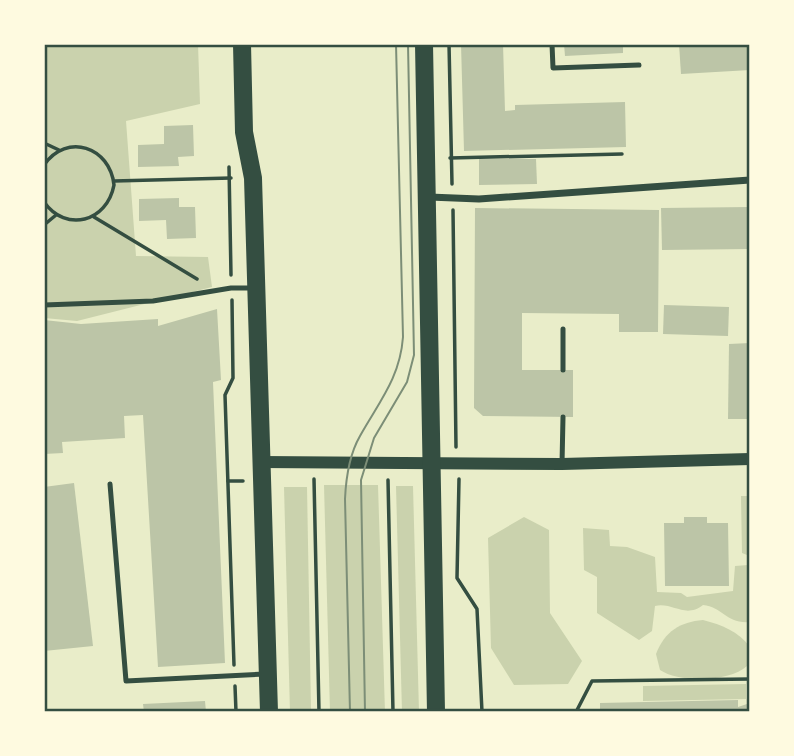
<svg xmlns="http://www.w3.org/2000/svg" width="794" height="756" font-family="'Fira Sans',sans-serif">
  <rect width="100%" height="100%" fill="#e9edc9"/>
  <g fill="#cad2ad">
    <path d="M 44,44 L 198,44 L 200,104 L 126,121 L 136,256 L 208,257 L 212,287 L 77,321 L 44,318 Z"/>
    <path d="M 324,485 L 378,485 L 385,712 L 330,712 Z"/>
    <path d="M 396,486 L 413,486 L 419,712 L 402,712 Z"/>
    <path d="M 284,487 L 307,487 L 311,712 L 290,712 Z"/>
    <path d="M 741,496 L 750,496 L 750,622 C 726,624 723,607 703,605 C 685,619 673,602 655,606 L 652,631 L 639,640 L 597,613 L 597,577 L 584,570 L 583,528 L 609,530 L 610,546 L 627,547 L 655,557 L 657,592 L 681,593 L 687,597 L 733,591 L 735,566 L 748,565 L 747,555 L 742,553 Z"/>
    <path d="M 524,517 L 549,530 L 550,613 L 582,661 L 568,684 L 514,685 L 491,648 L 488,538 Z"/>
    <path d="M 703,620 C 722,625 738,631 750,647 L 747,666 C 730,682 679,683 660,670 L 656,654 C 665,631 680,622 703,620 Z"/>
    <path d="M 746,684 L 746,699 L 643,701 L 643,686 Z"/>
  </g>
  <g fill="#bcc5a7">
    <path d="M 461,44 L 503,44 L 505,111 L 515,110 L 515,105 L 625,102 L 626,147 L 464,151 Z"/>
    <path d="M 564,44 L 623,44 L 623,53 L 565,56 Z"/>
    <path d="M 679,44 L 750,44 L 750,70 L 681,74 Z"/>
    <path d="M 193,125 L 194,156 L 178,157 L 179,166 L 138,167 L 138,145 L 164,144 L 164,126 Z"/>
    <path d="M 479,159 L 536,159 L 537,184 L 479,185 Z"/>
    <path d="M 179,198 L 179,207 L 195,207 L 196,238 L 167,239 L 166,220 L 139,221 L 139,199 Z"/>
    <path d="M 750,207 L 750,249 L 662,250 L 661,208 Z"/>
    <path d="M 475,208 L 659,210 L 658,332 L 619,332 L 619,314 L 522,313 L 522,370 L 573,370 L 573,417 L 483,416 L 474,408 Z"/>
    <path d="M 664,305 L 729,307 L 728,336 L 663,334 Z"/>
    <path d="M 217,309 L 221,380 L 213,382 L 225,663 L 158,667 L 143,415 L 124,416 L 125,438 L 62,442 L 63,453 L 44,454 L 44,320 L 81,324 L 158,319 L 158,326 Z"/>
    <path d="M 750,343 L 750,419 L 728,419 L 729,344 Z"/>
    <path d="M 74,483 L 93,646 L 44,651 L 44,487 Z"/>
    <path d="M 684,517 L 707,517 L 707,523 L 728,523 L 729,586 L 665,586 L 664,523 L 684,523 Z"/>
    <path d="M 738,700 L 738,707 L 750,703 L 750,712 L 600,712 L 600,703 Z"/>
    <path d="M 205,701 L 206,712 L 144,712 L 143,704 Z"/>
  </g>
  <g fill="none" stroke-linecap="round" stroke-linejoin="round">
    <g stroke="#344e41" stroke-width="3.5">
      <path d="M 449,44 L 452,184"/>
      <path d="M 44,143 L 59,150"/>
      <path d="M 450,158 L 622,154"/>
      <path d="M 44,165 C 67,132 110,147 114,185 C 107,222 66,233 44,202"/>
      <path d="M 229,167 L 231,275"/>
      <path d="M 114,181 L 231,178"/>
      <path d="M 453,210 L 456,447"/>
      <path d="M 94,217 L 197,279"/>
      <path d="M 44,225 L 56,215"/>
      <path d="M 232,300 L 233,378 L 225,395 L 234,665"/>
      <path d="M 314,479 L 319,712"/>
      <path d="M 459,479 L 457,578 L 477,609 L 482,712"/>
      <path d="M 388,480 L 393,712"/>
      <path d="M 228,481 L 243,481"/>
      <path d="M 235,686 L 236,712"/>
      <path d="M 576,712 L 592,681 L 750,679"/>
    </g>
    <g stroke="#344e41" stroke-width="5">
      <path d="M 552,44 L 553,68 L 639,65"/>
      <path d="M 44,305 L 153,301 L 231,288 L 253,288"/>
      <path d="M 563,329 L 563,370"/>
      <path d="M 562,464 L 563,417"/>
      <path d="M 110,484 L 126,681 L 264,674"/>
    </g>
    <path stroke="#344e41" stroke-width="7" d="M 429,197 L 479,199 L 750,180"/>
    <path stroke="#344e41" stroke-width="12" d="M 261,462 L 562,464 L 750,459"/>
    <g stroke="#344e41" stroke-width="18">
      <path d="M 242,44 L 244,132 L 253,178 L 269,712"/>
      <path d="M 424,44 L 436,712"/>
    </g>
    <g stroke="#7c8e77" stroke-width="2">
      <path d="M 350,712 L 345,499 C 346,477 349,455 360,436 C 379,402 400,378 403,337 L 396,44"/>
      <path d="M 365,712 L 361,480 L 374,438 L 407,382 L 414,355 L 408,44"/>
    </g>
  </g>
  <rect width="794" height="756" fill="none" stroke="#fefae0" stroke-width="91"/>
  <rect x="46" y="46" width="702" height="664" fill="none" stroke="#344e41" stroke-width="2.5"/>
</svg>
